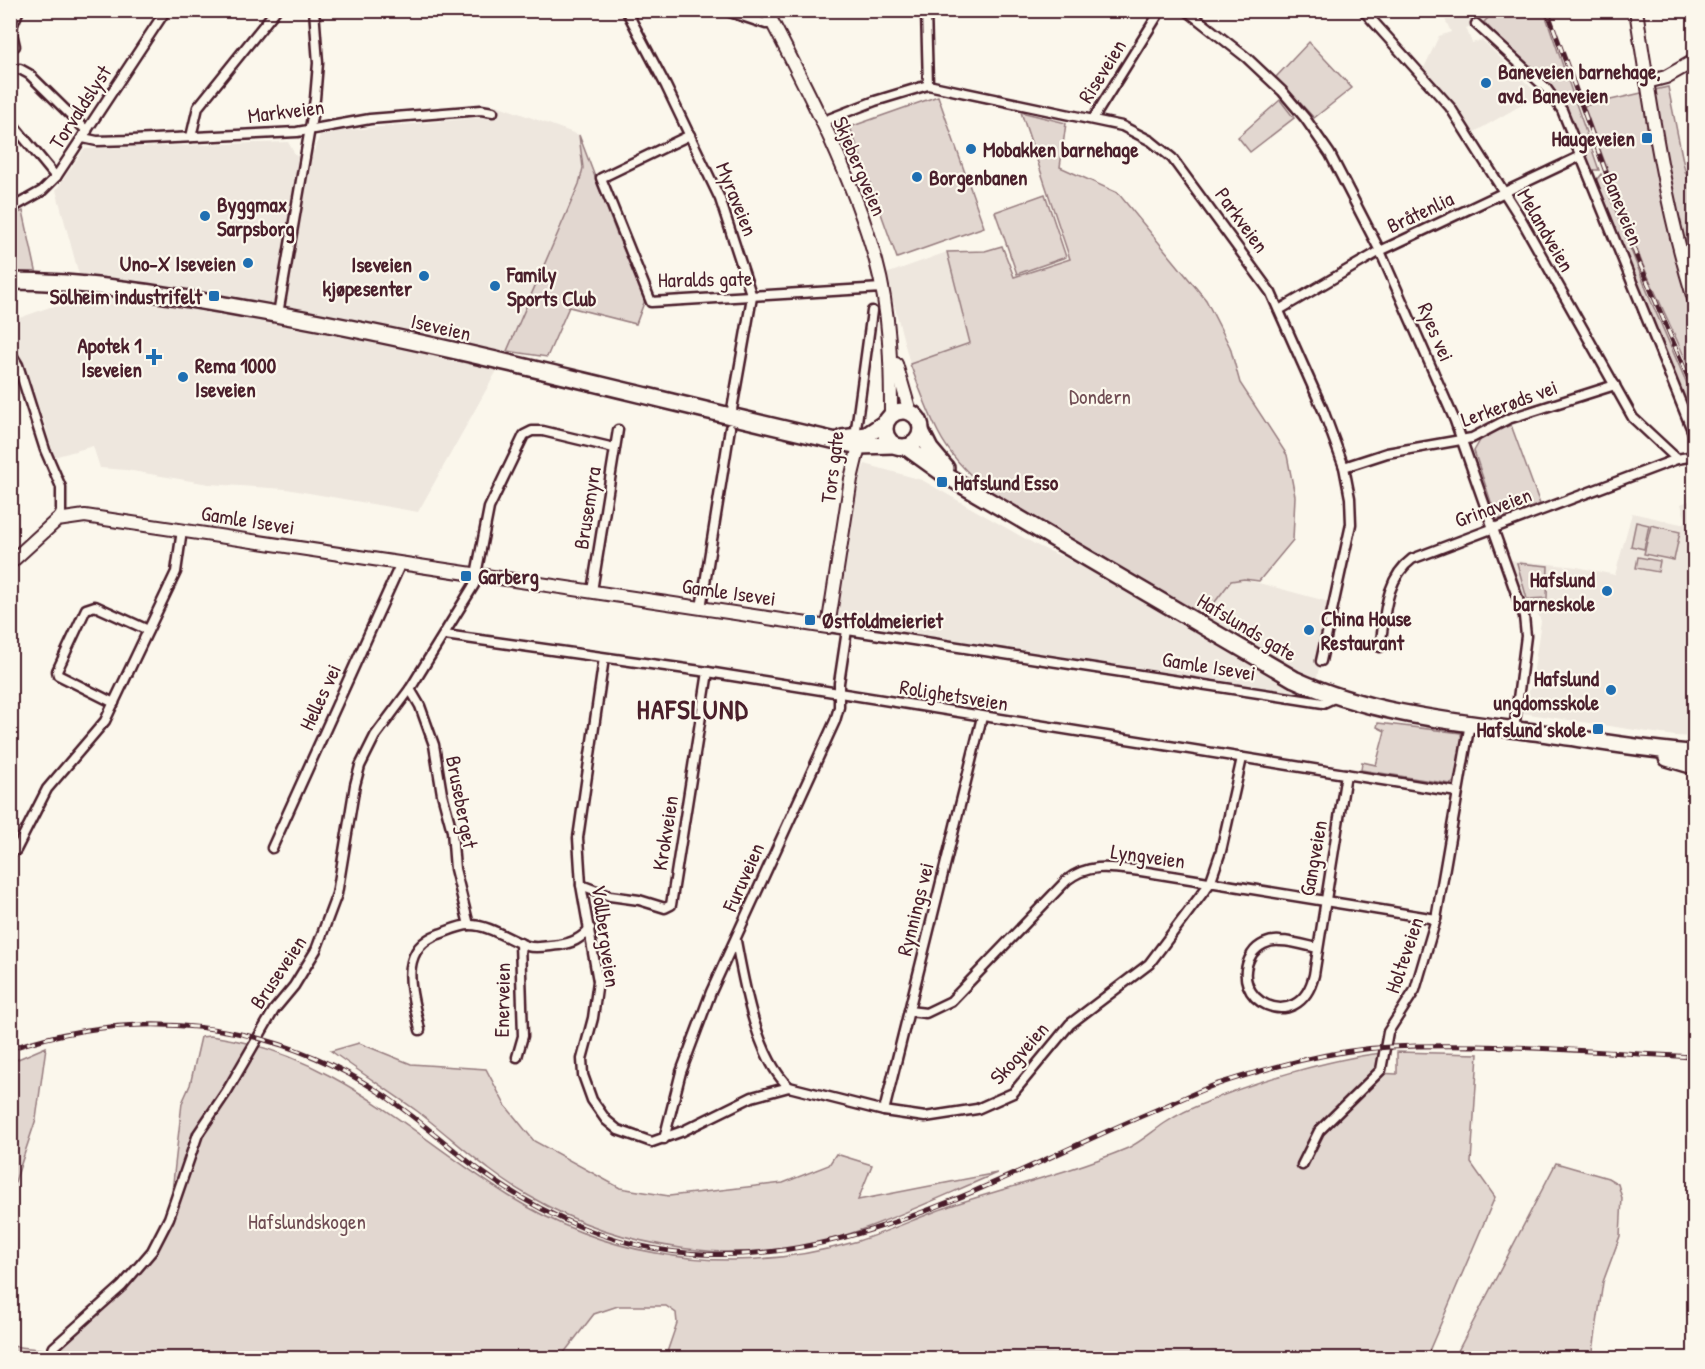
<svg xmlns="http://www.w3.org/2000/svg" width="1705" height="1369" font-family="'Patrick Hand',sans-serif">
  <rect width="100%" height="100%" fill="#fbf7ec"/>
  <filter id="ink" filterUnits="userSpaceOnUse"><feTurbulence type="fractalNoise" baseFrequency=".0167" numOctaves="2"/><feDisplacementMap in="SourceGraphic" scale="12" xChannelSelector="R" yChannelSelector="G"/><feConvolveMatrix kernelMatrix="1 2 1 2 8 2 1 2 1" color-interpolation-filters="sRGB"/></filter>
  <g filter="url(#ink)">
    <g fill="#eee7de">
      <path d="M 1446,11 L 1495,11 L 1484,22 L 1466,28 L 1472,43 L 1482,40 L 1539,95 L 1471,134 L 1456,109 L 1423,70 L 1439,36 L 1451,32 L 1443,15 Z"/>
      <path d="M 496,105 L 579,135 L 583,168 L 579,184 L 514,340 L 418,512 L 286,489 L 209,484 L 126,470 L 100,468 L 93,446 L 54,457 L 45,424 L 11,337 L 11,321 L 50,307 L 82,305 L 79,275 L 56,190 L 84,149 L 288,142 L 296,156 L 314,151 L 320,135 L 329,132 L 485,117 Z"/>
      <path d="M 947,252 L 970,344 L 910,364 L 886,274 Z"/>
      <path d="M 865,464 L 922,480 L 1040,547 L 1202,618 L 1231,581 L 1244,579 L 1333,603 L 1316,682 L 1310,698 L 1011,648 L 845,625 L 838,617 L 857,481 Z"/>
      <path d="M 1694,499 L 1694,737 L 1675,736 L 1522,713 L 1532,682 L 1541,621 L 1537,612 L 1525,607 L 1509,560 L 1577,567 L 1615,575 L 1632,513 L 1681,524 L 1686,521 L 1681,504 Z"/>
    </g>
    <g fill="#e2d7d0" stroke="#967b7e" stroke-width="1.5">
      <path d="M 1495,11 L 1544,11 L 1599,170 L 1587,170 L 1567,122 L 1546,88 L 1484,22 Z"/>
      <path d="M 1309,42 L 1352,88 L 1314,118 L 1276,77 Z"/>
      <path d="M 1668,87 L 1685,171 L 1694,192 L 1694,378 L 1642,263 L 1584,106 Z"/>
      <path d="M 938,96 L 984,227 L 897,258 L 850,127 Z"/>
      <path d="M 1280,100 L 1294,118 L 1250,152 L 1238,137 Z"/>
      <path d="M 1021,112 L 1066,123 L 1060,167 L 1118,193 L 1206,300 L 1230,347 L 1240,383 L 1287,455 L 1295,496 L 1293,540 L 1259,581 L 1244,579 L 1231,581 L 1202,619 L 1123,572 C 1103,552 1076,545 1052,531 C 1008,507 961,477 938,432 C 927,410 919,387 910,364 L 970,343 L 947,252 L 985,251 L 1002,246 L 1014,277 L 1070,259 Z"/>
      <path d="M 579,135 L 616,232 L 645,300 L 636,324 L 569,307 L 547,357 L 507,351 L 579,184 L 583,168 Z"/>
      <path d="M 1601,174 L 1651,301 L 1694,400 L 1694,435 L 1593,184 Z"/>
      <path d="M 1045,194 L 1066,257 L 1017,274 L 995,212 Z"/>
      <path d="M 23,211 L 37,275 L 11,275 L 11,216 Z"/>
      <path d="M 1511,425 L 1540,504 L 1497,520 L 1474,451 L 1482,437 Z"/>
      <path d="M 1636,522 L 1649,525 L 1644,549 L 1631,546 Z"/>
      <path d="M 1651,525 L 1680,532 L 1674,560 L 1644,554 Z"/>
      <path d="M 1638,557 L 1660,561 L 1658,572 L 1636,568 Z"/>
      <path d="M 1517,563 L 1548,566 L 1547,598 L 1527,599 Z"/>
      <path d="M 1378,723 L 1461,733 C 1462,747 1463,776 1451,784 L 1361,770 L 1362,762 L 1376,765 L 1385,731 L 1377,727 Z"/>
      <path d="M 210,1036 C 333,1052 409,1133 509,1196 C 554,1224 604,1244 656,1253 C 723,1266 793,1260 858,1241 C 890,1231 921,1216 953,1205 C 1011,1186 1071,1172 1128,1148 C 1141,1142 1153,1131 1165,1123 C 1177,1115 1191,1108 1205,1103 C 1252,1082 1330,1059 1382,1053 L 1374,1073 L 1397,1074 L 1397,1052 L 1478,1054 L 1471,1163 L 1495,1197 L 1426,1358 L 665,1358 L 677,1323 L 676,1313 L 666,1306 L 618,1306 L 594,1314 L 560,1358 L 11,1358 L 11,1346 L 48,1350 L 54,1347 L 142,1265 L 169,1218 L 182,1103 L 190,1085 L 201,1037 Z"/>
      <path d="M 359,1043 L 411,1064 L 486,1069 L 505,1105 L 534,1141 L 620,1188 L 669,1196 L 783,1183 L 829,1165 L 836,1154 L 872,1165 L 858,1200 L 997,1173 C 947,1194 897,1218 846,1235 C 743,1269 622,1250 529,1196 C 488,1173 455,1140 417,1111 C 389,1091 360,1072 331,1051 Z"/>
      <path d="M 46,1047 L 36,1119 L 14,1185 L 13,1222 L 18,1263 L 11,1269 L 11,1062 Z"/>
      <path d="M 1556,1163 L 1608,1178 L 1618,1184 L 1622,1198 L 1620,1236 L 1603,1282 L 1592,1358 L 1471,1358 L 1458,1351 Z"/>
    </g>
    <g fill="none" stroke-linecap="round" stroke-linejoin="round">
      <g stroke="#4a1f2b" stroke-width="13">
        <g id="street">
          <path d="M 626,10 L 666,86 L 720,199 L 752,297 L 731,415"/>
          <path d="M 724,10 L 766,24 L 772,24"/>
          <path d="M 926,10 L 928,85"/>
          <path d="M 1186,10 L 1247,58 L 1282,91 L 1305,118 L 1330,154 L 1380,251 L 1455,421 L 1524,616 L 1526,636 L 1514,730"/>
          <path d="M 1363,10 L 1450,107 L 1521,219 L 1633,418 L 1677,459 L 1694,456"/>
          <path d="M 1476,24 L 1546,88 L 1562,110 L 1694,435"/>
          <path d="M 15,46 L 11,29 L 19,10"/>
          <path d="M 10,70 L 20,69 L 29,74 L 87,131"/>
          <path d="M 1093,119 L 1161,10"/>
          <path d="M 10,121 L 56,177"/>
          <path d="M 821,122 L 875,101 L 928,85 L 1122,126 L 1151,141 L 1172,158 L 1271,293 L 1323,410 L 1344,467 L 1350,498 L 1351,524 L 1321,661"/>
          <path d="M 690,135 L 601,178 L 651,302 L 882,288"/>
          <path d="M 191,137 L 198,107 L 276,10"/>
          <path d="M 83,138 L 97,141 L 132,140 L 297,132 L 370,119 L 481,110 L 493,112"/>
          <path d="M 10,209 L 42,191 L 56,177 L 166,10"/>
          <path d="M 1279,310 L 1380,251 L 1581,156"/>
          <path d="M 278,314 L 315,99 L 318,63 L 314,10"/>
          <path d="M 10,352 L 18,365 L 45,450 L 61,487 L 61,512 L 57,520"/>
          <path d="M 858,440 L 856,429 L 872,311"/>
          <path d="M 1344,467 L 1387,453 L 1472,438 L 1508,419 L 1615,385"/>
          <path d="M 592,591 L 618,430"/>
          <path d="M 701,608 L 730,428"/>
          <path d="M 828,627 L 1323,703 L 1336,697"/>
          <path d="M 445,635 L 708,672 L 1457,792"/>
          <path d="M 1380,647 C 1385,616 1385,579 1412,559 L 1677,459"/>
          <path d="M 604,658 L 578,838 L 581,885 L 598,981 L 593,1018 L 582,1059 L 583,1075 L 592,1100 L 606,1120 L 618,1130 L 652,1142 L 683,1131 L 752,1097 L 789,1087"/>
          <path d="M 410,689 L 420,706 L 434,745 L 442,794 L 452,831 L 455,869 L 469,925"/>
          <path d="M 114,703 L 58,675 L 57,671 L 86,609 L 95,606 L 148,630"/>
          <path d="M 272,848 L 401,563"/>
          <path d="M 16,850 L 47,789 L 105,721 L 176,572 L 182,530"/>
          <path d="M 581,885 L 610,896 L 639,900 L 665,908 L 671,905 L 708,672"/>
          <path d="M 736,941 C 744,984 756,1056 789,1087 L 884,1111 L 925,1117 L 977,1109 L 1013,1093 L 1070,1024 L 1149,964 L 1210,883 L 1221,851 L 1242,758"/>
          <path d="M 1317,948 C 1305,945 1292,941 1280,941 C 1269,940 1258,945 1252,954 C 1224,999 1299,1038 1314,975 L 1346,774"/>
          <path d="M 909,1011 L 926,1013 L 951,1001 L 1067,880 C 1090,862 1114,868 1141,871 L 1436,919"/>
          <path d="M 420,1030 C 413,995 395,950 439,934 C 448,931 460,925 470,925 C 490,925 509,940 527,946 C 536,949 548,946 559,945 C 572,943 581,939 590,928"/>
          <path d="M 517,1057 L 523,1036 L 520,943"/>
          <path d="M 884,1111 L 982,717"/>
          <path d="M 664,1139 L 681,1072 L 711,992 L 835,721 L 839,707 L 839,683 L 847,630"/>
          <path d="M 1302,1165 L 1319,1131 L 1381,1070 L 1388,1032 L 1415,990 L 1436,919 L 1470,723"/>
          <path d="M 49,1358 L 54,1347 L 122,1286 L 152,1251 L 169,1218 L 198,1134 L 227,1091 L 274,1010 L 294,986 L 316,950 L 337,894 L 355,785 L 360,766 L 375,736 L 410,689 L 474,585 L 489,508 L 524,435 L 532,431 L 543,431 L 614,448"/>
        </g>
      </g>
      <g stroke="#4a1f2b" stroke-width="16">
        <g id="secondary">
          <path d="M 1636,10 C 1651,108 1665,206 1694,299"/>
          <path d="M 1647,82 L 1666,77 L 1694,61"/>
          <path d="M 10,563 L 57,520 L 85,516 L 828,627 L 851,479 L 859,446"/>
        </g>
      </g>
      <g stroke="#4a1f2b" stroke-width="16">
        <g id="primary">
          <path d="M 766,10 C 808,91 852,174 876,261 C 890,312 891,364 891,416"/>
          <path d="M 896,364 L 910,412"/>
        </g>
      </g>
      <g stroke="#4a1f2b" stroke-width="20">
        <g id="highway">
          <path d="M 10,281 C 92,281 173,296 253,310 C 457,345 657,401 859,446 L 894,445"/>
          <circle cx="903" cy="429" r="18"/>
          <path d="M 921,431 L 930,449 L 946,468"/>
          <path d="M 842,438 L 867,435 L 886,422"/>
          <path d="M 906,447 L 945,475 L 1294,679 C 1372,715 1457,722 1541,733 C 1592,740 1643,750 1694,753"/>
          <path d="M 1667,758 L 1694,766"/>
        </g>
      </g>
      <use href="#street" stroke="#fbf7ec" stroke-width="8"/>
      <use href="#secondary" stroke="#fbf7ec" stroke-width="12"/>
      <use href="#primary" stroke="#fbf7ec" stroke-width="12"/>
      <use href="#highway" stroke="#fbf7ec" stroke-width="15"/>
      <g stroke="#4a1f2b" stroke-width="5">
        <g id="rail">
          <path d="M 1547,10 L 1636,255 L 1694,391"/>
          <path d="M 10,1049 C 135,1007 268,1019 379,1092 C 414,1115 445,1144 478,1169 C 543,1217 620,1250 701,1254 C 856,1263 1009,1172 1149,1113 C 1171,1104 1193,1093 1215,1085 C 1271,1067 1331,1050 1390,1047 C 1491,1042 1594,1052 1694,1057"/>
        </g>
      </g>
      <use href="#rail" stroke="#fbf7ec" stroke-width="3" stroke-dasharray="9" stroke-linecap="butt"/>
    </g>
  </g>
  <g fill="#1f6fb2" stroke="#fbf7ec" stroke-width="2">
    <circle cx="1486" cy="83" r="6"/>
    <rect x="1641" y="132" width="12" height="12" rx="3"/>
    <circle cx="971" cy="149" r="6"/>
    <circle cx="917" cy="177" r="6"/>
    <circle cx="205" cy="216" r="6"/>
    <circle cx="248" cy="263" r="6"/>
    <circle cx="424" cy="276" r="6"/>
    <circle cx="495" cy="286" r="6"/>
    <rect x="208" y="290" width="12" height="12" rx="3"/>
    <path d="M151 348h6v6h6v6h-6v6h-6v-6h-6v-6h6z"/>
    <circle cx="183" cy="377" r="6"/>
    <rect x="936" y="476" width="12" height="12" rx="3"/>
    <rect x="460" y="570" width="12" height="12" rx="3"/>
    <circle cx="1607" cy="591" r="6"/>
    <rect x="804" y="614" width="12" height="12" rx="3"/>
    <circle cx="1309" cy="630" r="6"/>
    <circle cx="1611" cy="690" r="6"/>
    <rect x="1592" y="723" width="12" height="12" rx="3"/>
  </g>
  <g text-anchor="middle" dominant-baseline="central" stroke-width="4.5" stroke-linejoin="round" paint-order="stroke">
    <g font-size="21" fill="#4a1f2b" stroke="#fbf7ec">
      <text transform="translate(1102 71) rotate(-58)">Riseveien</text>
      <text transform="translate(80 107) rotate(-57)">Torvaldslyst</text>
      <text transform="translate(286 111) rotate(-7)">Markveien</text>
      <text transform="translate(860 166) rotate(67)">Skjebergveien</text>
      <text transform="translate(737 199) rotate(68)">Myraveien</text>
      <text transform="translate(1623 209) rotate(68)">Baneveien</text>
      <text transform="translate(1420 212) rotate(-25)">Bråtenlia</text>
      <text transform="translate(1242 220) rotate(54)">Parkveien</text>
      <text transform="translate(1546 230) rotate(60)">Melandveien</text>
      <text transform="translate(705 279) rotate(-1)">Haralds gate</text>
      <text transform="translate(441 327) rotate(13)">Iseveien</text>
      <text transform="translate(1436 332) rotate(67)">Ryes vei</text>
      <text transform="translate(1509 403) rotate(-20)">Lerkerøds vei</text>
      <text transform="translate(832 467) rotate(-83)">Tors gate</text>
      <text transform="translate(1493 507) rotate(-20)">Grinaveien</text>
      <text transform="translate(587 508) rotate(-81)">Brusemyra</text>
      <text transform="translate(248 520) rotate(9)">Gamle Isevei</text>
      <text transform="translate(729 592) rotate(8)">Gamle Isevei</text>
      <text transform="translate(1247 627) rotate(31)">Hafslunds gate</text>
      <text transform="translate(1209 666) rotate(9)">Gamle Isevei</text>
      <text transform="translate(954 695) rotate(9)">Rolighetsveien</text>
      <text transform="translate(320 697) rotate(-65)">Helles vei</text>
      <text transform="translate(462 802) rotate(79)">Bruseberget</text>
      <text transform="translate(665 833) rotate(-81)">Krokveien</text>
      <text transform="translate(1148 856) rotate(8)">Lyngveien</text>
      <text transform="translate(1313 858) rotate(-80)">Gangveien</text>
      <text transform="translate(743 877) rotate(-66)">Furuveien</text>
      <text transform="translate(915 909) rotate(-76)">Rynnings vei</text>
      <text transform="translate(606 936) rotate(82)">Vollbergveien</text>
      <text transform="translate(1404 955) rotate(-71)">Holteveien</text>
      <text transform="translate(278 972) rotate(-56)">Bruseveien</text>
      <text transform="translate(502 1000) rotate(-89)">Enerveien</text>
      <text transform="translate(1019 1053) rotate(-48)">Skogveien</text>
    </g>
    <g font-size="21" font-weight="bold" fill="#4a1f2b" stroke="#fbf7ec" text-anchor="start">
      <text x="1498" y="71">Baneveien barnehage,<tspan x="1498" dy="24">avd. Baneveien</tspan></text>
      <text x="1635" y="138" text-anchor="end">Haugeveien</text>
      <text x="983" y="149">Mobakken barnehage</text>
      <text x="929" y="177">Borgenbanen</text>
      <text x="217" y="204">Byggmax<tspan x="217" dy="24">Sarpsborg</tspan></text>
      <text x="236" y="263" text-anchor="end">Uno-X Iseveien</text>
      <text x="412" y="264" text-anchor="end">Iseveien<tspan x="412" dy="24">kjøpesenter</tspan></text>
      <text x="507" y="274">Family<tspan x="507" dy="24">Sports Club</tspan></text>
      <text x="202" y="296" text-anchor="end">Solheim industrifelt</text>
      <text x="142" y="345" text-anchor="end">Apotek 1<tspan x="142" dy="24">Iseveien</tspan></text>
      <text x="195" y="365">Rema 1000<tspan x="195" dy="24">Iseveien</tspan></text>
      <text x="954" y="482">Hafslund Esso</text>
      <text x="478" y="576">Garberg</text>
      <text x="1595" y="579" text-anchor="end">Hafslund<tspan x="1595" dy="24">barneskole</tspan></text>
      <text x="1321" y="618">China House<tspan x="1321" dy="24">Restaurant</tspan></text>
      <text x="822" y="620">Østfoldmeieriet</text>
      <text x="1599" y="678" text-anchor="end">Hafslund<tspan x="1599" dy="24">ungdomsskole</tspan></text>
      <text x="1586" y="729" text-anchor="end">Hafslund skole</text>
    </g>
    <g font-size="21" fill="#704d54" stroke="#fbf7ec">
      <text x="1100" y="396">Dondern</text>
      <text x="307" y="1221">Hafslundskogen</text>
    </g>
    <g font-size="27" font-weight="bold" letter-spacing="1.5" fill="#4a1f2b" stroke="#fbf7ec">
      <text x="693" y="709">HAFSLUND</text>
    </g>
  </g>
  <rect width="1705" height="1369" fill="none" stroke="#fbf7ec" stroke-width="36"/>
  <rect x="18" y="18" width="1669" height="1333" fill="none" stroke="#4a1f2b" stroke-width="2" filter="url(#ink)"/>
</svg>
